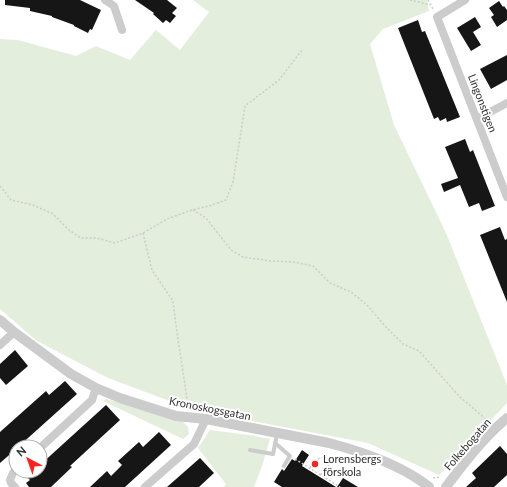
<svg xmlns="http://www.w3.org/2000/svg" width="507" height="487" font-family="Lato,sans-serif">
  <rect width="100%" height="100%" fill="#fff"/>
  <g fill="#e4eedc">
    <path d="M 193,0 L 427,0 L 429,11 L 383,29 L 370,44 L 394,125 L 446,233 L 507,385 L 507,403 L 449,465 L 439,475 L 368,443 L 194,410 L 108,378 L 37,341 L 0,309 L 0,39 L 18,40 L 76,56 L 96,46 L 130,60 L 156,30 L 180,50 L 209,12 Z"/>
    <path d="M 106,399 L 181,420 L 188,427 L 189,434 L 183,439 L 103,401 Z"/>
    <path d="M 210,430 L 249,435 L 270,439 L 262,466 L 254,487 L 224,487 L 226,484 L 198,448 Z"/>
  </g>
  <g fill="#161616">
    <path d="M 5,0 L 80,0 L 101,10 L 92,30 L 90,29 L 88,33 L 74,26 L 74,25 L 52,17 L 52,16 L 30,11 L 30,8 L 5,5 Z"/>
    <path d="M 135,0 L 167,0 L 177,8 L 172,13 L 176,16 L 170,23 L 166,20 L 163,23 L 153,14 L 154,13 Z"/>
    <path d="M 499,1 L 503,7 L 504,6 L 507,10 L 507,20 L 497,27 L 491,17 L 494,15 L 489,8 Z"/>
    <path d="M 475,17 L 481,27 L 473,32 L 481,45 L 471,51 L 457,28 Z"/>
    <path d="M 418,20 L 422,32 L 425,31 L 427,36 L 460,117 L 447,122 L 446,118 L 440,121 L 438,117 L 434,119 L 398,28 Z"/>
    <path d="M 507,55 L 507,80 L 491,89 L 480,69 Z"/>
    <path d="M 465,139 L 470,152 L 473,150 L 495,206 L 482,211 L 479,203 L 469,207 L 460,185 L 444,192 L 441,184 L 458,178 L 445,147 Z"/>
    <path d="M 500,227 L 505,240 L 507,239 L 507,302 L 480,235 Z"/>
    <path d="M 15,350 L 28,366 L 6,385 L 0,378 L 0,364 Z"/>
    <path d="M 65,381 L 77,394 L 18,447 L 16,447 L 16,449 L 0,463 L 0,432 L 46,391 L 49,395 Z"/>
    <path d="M 106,405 L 120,420 L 70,466 L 72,467 L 51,487 L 29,487 L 26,483 L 30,480 L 27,477 L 34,471 L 40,471 L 40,465 Z"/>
    <path d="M 159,432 L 171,445 L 125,487 L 90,487 L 107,471 L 111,476 L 122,465 L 118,461 L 139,442 L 143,447 Z"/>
    <path d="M 500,446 L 507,454 L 507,475 L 494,487 L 466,487 L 476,478 L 472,473 Z"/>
    <path d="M 302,450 L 309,455 L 302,466 L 336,487 L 282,487 L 274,482 L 282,469 L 284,471 L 292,459 L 295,461 Z"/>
    <path d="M 200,458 L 214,473 L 199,487 L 167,487 Z"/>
    <path d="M 343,478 L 358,487 L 337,487 Z"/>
  </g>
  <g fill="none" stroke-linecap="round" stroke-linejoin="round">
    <g stroke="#ccc" stroke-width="1.5" stroke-dasharray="2 2" stroke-linecap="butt">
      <path d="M 410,0 L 431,5"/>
      <path d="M 428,0 L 433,9"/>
      <path d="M 0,186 L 11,200 L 33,205 L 53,214 L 69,230 L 81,238 L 97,238 L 115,243 L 143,233 L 167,219 L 192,210 L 209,206 L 226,200 L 233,182 L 245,106 L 279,80 L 302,50"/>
      <path d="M 193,210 L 206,218 L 231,250 L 243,257 L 271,261 L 294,262 L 313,266 L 330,283 L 351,292 L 367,305 L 385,326 L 403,344 L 419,351 L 459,396 L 489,422"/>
      <path d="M 143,233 L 152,270 L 173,301 L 177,333 L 185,385 L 188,408"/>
      <path d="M 295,459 L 340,487"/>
      <path d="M 310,468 C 313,461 320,456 327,458 C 332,466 326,470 320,475"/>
      <path d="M 433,478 L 441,477"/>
    </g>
    <g stroke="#ccc" stroke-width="4">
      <path d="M 275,443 L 290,456 L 284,466"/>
      <path d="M 250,450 L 273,454 L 277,434"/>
    </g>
    <g stroke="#ccc" stroke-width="8">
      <path d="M 105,0 L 114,6 L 122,30"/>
      <path d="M 465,0 L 437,17 L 507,197"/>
      <path d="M 477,119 L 507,103"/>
      <path d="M 0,345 L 14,332"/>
      <path d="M 40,448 L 92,400 L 96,388"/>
      <path d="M 15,487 L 11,483 L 10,480 L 13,473 L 16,470"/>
      <path d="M 145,487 L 194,444 L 206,419"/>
    </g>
    <g stroke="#ccc" stroke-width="10">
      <path d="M 0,320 L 14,332 L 71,374 L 96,388 L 120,398 L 176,416 L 206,419 L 329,443 C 363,452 402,465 429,487"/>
      <path d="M 446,487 C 464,463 483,438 507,418"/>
    </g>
  </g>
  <circle fill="#f52522" stroke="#fff" stroke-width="1.5" cx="315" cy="464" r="4"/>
  <g text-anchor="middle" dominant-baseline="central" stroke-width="4" stroke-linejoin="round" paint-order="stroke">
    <g font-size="11" fill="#2f2f2f" stroke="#fff">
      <text transform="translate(483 103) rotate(69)">Lingonstigen</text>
      <text transform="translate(210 408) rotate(11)">Kronoskogsgatan</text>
      <text transform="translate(467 444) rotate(-49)">Folkebogatan</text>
    </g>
    <g font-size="11" fill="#2f2f2f" stroke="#fff" text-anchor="start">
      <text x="323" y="458">Lorensbergs<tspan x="323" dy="13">förskola</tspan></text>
    </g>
  </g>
  <g transform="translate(28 459) rotate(319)"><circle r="19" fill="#ffffff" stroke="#acacac"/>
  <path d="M0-3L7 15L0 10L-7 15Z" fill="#f52522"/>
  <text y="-6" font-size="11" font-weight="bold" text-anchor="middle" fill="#2f2f2f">N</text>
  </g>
</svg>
